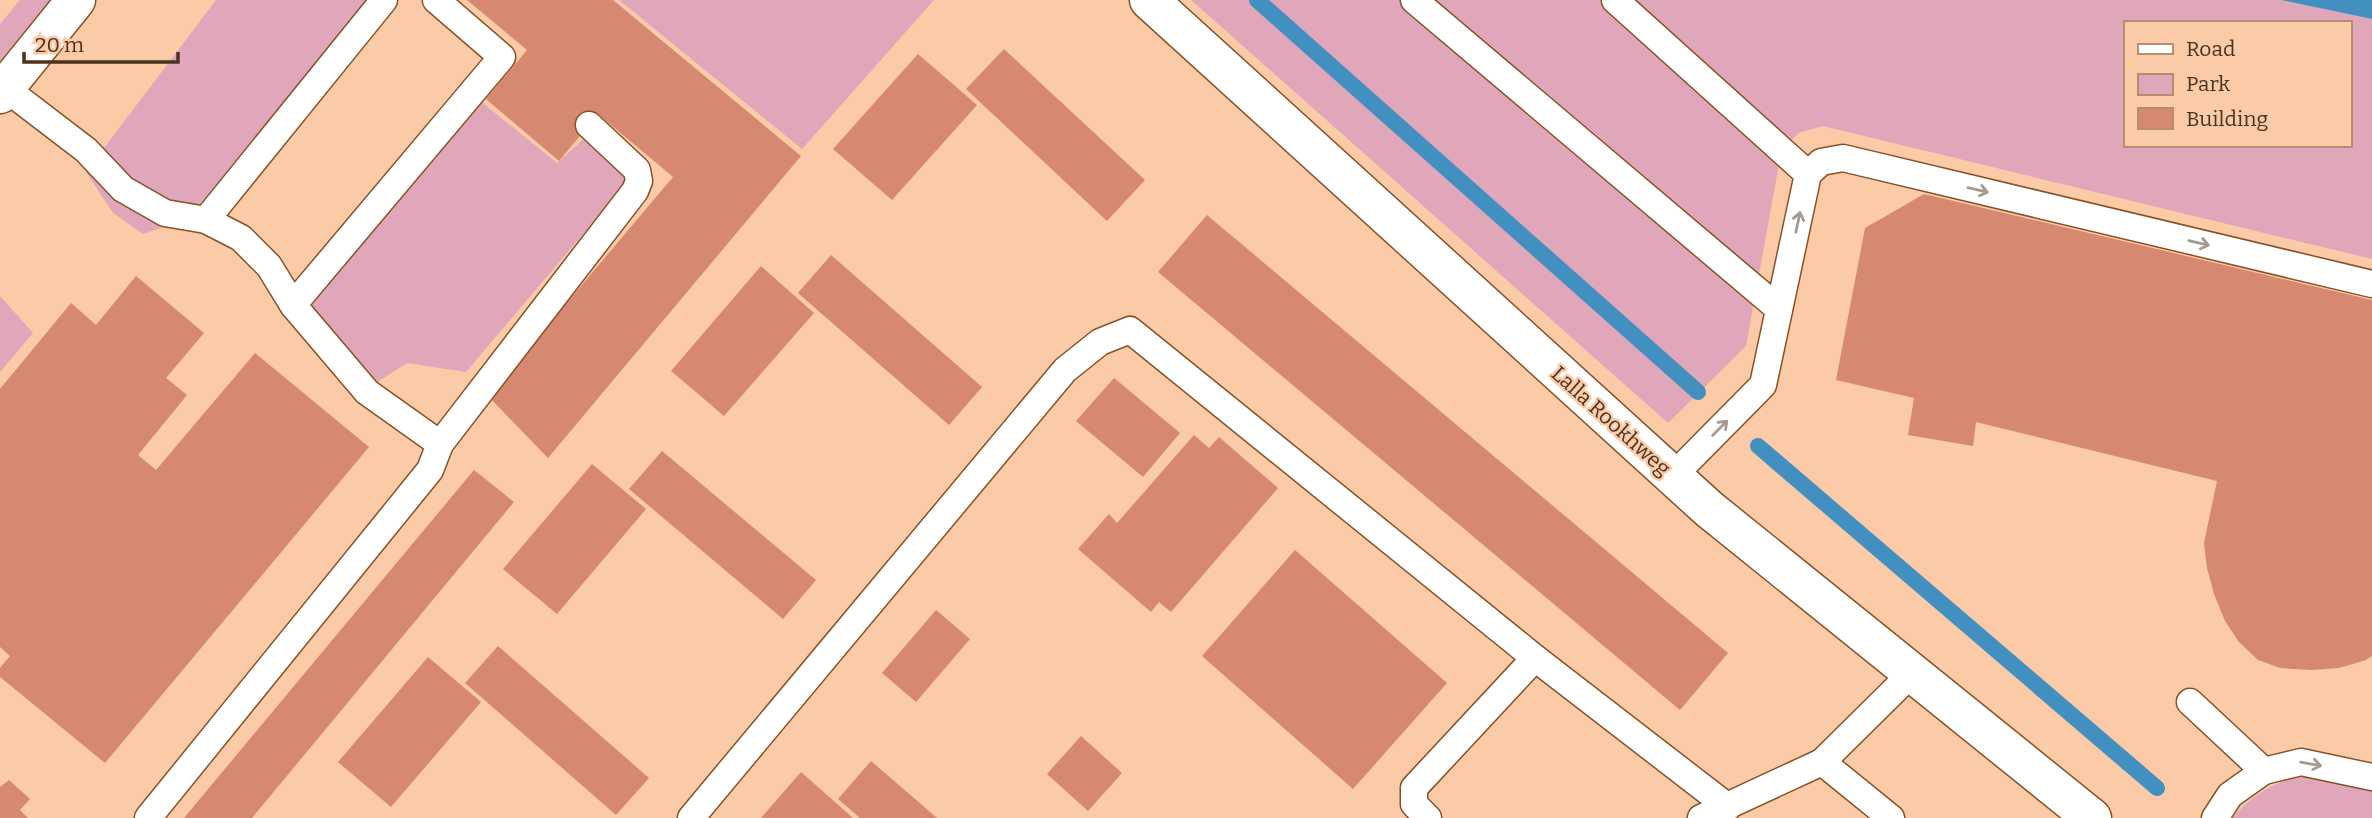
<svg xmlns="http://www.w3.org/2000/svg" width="2372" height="818" font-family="Bitter,serif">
  <rect width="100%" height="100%" fill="#fbcaa7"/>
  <g fill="#e0a6b9" fill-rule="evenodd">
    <path d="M 20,0 L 73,0 L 0,87 L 0,24 Z"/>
    <path d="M 216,0 L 369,0 L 191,217 L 143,234 L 113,213 L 86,172 Z"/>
    <path d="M 619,0 L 934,0 L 802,149 Z"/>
    <path d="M 1191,0 L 2281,0 L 2372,19 L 2372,259 L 1823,126 L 1798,133 L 1781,153 L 1746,346 L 1668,423 ZM 2125,23 L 2349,23 L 2349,145 L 2125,145 Z"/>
    <path d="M 468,91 L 557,163 L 593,131 L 621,155 L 628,181 L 466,372 L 407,363 L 373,385 L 311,342 L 305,285 Z"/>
    <path d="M 0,296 L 33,333 L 0,372 Z"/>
    <path d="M 2298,776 L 2319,776 L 2372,788 L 2372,818 L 2232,818 C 2253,795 2268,786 2298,776 Z"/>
  </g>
  <path fill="#4190bf" d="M 2281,0 L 2372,0 L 2372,19 Z"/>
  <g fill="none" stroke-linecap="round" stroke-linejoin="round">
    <g stroke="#4190bf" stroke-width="16">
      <path d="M 1257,0 L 1698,392"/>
      <path d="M 1758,446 L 2157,788"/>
    </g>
  </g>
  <g fill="#d78870">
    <path d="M 467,0 L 613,0 L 801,156 L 548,458 L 488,396 L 673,177 L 598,114 L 559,161 L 486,99 L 527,50 Z"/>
    <path d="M 1004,49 L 1145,180 L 1107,221 L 966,89 Z"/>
    <path d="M 918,54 L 977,105 L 892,200 L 833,149 Z"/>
    <path d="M 1924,194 L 2372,300 L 2372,656 L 2366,660 L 2339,668 L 2311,670 L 2280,668 L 2258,660 L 2239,642 L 2225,621 L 2214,594 L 2207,568 L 2204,543 L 2217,481 L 1976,422 L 1973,446 L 1908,435 L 1914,398 L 1836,380 L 1865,228 Z"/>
    <path d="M 1207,215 L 1728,653 L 1680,710 L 1158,272 Z"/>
    <path d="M 831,255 L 982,387 L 949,425 L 798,293 Z"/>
    <path d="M 761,266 L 814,313 L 724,416 L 671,371 Z"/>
    <path d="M 136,276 L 204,333 L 166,378 L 187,395 L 138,455 L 156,470 L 255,353 L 369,447 L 105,763 L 0,677 L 0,668 L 10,656 L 0,647 L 0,389 L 71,303 L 96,325 Z"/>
    <path d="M 1114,378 L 1180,433 L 1143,477 L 1076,421 Z"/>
    <path d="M 1194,435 L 1209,448 L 1219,437 L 1278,488 L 1171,612 L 1159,602 L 1151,612 L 1078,549 L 1109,514 L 1117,523 Z"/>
    <path d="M 662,451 L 816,580 L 783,619 L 629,489 Z"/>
    <path d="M 592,464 L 646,509 L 557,614 L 503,569 Z"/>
    <path d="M 474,470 L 514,502 L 252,818 L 184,818 Z"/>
    <path d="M 1295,550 L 1447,683 L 1353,789 L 1202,656 Z"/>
    <path d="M 936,610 L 970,639 L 916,702 L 882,673 Z"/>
    <path d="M 498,646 L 649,778 L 616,815 L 465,683 Z"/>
    <path d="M 428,657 L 481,702 L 391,807 L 338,762 Z"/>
    <path d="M 1081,736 L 1122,773 L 1088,811 L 1047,774 Z"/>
    <path d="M 871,761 L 937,818 L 860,818 L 838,799 Z"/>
    <path d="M 801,772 L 853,818 L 761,818 Z"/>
    <path d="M 9,780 L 30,799 L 20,810 L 28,818 L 0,818 L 0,787 Z"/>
  </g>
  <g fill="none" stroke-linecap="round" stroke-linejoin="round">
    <g stroke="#865226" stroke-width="29">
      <g id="service">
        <path d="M 1414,0 L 1779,309"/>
        <path d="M 1615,0 L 1808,174"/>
        <path d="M 5,88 L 86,150 L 123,189 L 165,213 L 206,220 L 384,0"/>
        <path d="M 206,220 L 241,238 L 269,266 L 293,305 L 502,57 L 436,0"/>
        <path d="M 440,444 L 635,191 L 639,181 L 637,170 L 589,125"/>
        <path d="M 1672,477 L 1763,385 L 1808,174 L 1821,162 L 1843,158 L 2372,284"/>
        <path d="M 2190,702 L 2264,771"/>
        <path d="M 1822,762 L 1891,818"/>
        <path d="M 148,818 L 430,470 L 440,444 L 367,392 L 293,305"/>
        <path d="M 691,818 L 1065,370 L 1100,342 L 1130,330 L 1535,658 L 1728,807"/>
        <path d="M 1428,818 L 1414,804 L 1414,788 L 1535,658"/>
        <path d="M 1701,818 L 1822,762 L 1912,673"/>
        <path d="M 2215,818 L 2230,795 L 2264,771 L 2301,762 L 2372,777"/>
      </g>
    </g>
    <g stroke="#865226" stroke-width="41">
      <path id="tertiary" d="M 1149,0 L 1709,509 L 2092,818"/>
    </g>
    <g stroke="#865226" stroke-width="41">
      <path id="secondary" d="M 0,94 L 76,0"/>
    </g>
    <use href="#service" stroke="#fff" stroke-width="26"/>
    <use href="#tertiary" stroke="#fff" stroke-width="38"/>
    <use href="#secondary" stroke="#fff" stroke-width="38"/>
  </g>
  <defs><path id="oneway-shaft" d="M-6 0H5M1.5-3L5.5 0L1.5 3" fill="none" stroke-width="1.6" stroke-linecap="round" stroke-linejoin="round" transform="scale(1.75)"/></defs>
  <g stroke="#a59990">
    <use href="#oneway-shaft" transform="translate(1978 190) rotate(13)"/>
    <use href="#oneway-shaft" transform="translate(1798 222) rotate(-78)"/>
    <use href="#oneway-shaft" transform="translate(2199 243) rotate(13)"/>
    <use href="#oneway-shaft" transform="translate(1720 428) rotate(-45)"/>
    <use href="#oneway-shaft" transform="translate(2311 764) rotate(10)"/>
  </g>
  <g text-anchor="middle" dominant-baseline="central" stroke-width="5" stroke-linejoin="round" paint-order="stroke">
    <g font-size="21" fill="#4b3320" stroke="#fbcaa7">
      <text transform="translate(1611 421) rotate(42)">Lalla Rookhweg</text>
    </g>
  </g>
  <rect x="2124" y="21" width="228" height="126" fill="#fbcaa7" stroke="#b58e71" stroke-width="2"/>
  <rect x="2138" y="44" width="35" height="10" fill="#ffffff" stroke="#b58e71" stroke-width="2"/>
  <text x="2186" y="56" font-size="21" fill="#4b3320">Road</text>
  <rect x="2138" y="74" width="35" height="21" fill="#e0a6b9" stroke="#b58e71" stroke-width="2"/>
  <text x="2186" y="91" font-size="21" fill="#4b3320">Park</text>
  <rect x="2138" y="108" width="35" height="21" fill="#d78870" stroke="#b58e71" stroke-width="2"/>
  <text x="2186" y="126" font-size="21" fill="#4b3320">Building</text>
  <path d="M24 52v10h154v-10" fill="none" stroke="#4b3320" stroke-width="3.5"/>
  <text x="35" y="52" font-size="21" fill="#4b3320" stroke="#fbcaa7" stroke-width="5" paint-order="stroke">20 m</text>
</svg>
